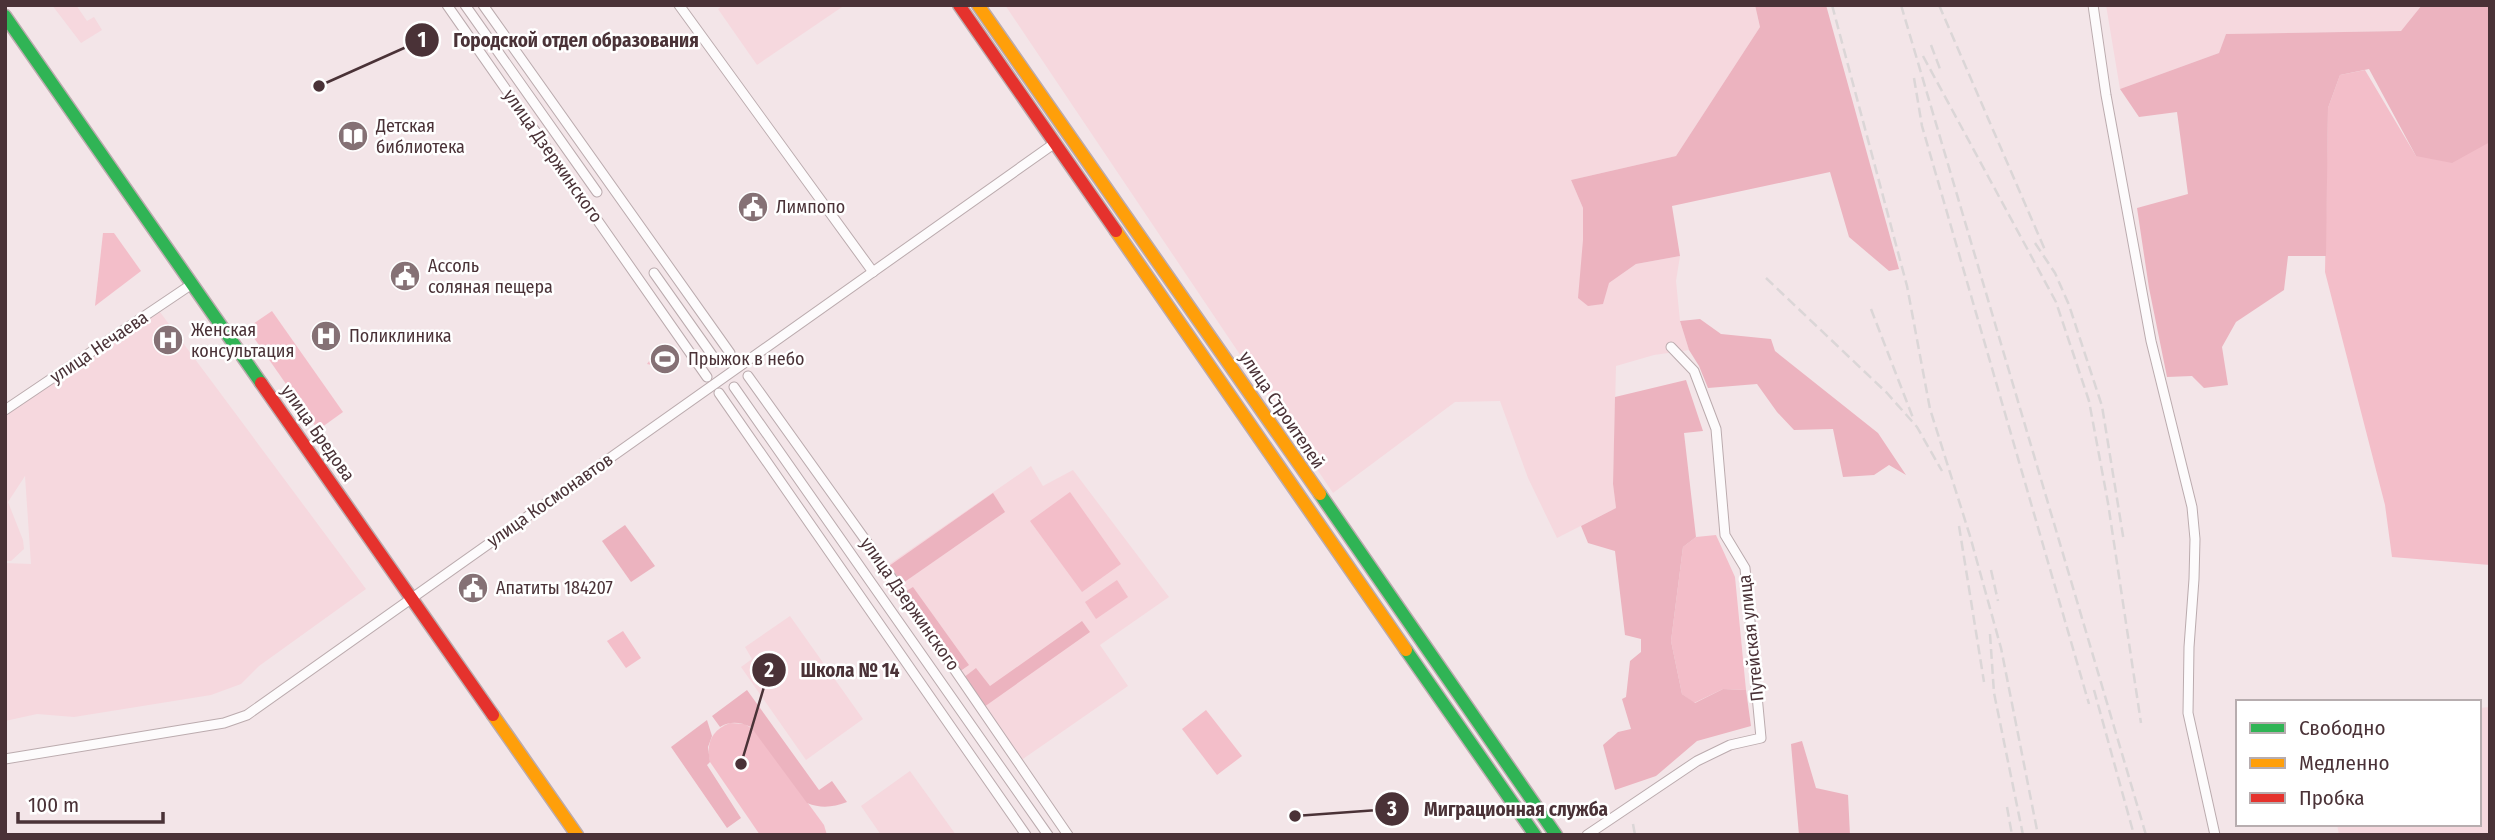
<svg xmlns="http://www.w3.org/2000/svg" width="2495" height="840" font-family="'Fira Sans Condensed',sans-serif">
  <rect width="100%" height="100%" fill="#f3e5e8"/>
  <g fill="#f6d8de">
    <path d="M 52,5 L 76,5 L 87,21 L 94,17 L 102,30 L 81,43 Z"/>
    <path d="M 723,5 L 845,5 L 757,65 L 718,9 Z"/>
    <path d="M 1005,5 L 1755,5 L 1760,27 L 1676,156 L 1571,180 L 1583,208 L 1583,240 L 1609,283 L 1636,264 L 1680,256 L 1676,281 L 1680,321 L 1689,350 L 1654,355 L 1616,366 L 1613,484 L 1616,508 L 1557,538 L 1528,478 L 1500,401 L 1455,402 L 1333,493 Z"/>
    <path d="M 2106,5 L 2422,5 L 2401,31 L 2226,34 L 2219,53 L 2120,89 Z"/>
    <path d="M 157,308 L 366,589 L 259,666 L 241,684 L 211,695 L 74,717 L 37,714 L 5,721 L 5,563 L 31,564 L 25,476 L 8,502 L 23,540 L 24,549 L 11,561 L 5,561 L 5,410 Z"/>
    <path d="M 1031,466 L 1043,486 L 1073,470 L 1169,597 L 1100,645 L 1128,686 L 1020,761 L 888,565 Z"/>
    <path d="M 790,616 L 863,719 L 806,760 L 741,667 L 752,659 L 745,647 Z"/>
    <path d="M 2490,707 L 2489,835 L 2339,835 L 2337,824 L 2479,824 L 2479,708 Z"/>
    <path d="M 910,771 L 956,835 L 881,835 L 861,806 Z"/>
  </g>
  <g fill="#f3bec9">
    <path d="M 2365,70 L 2416,156 L 2490,142 L 2490,565 L 2392,557 L 2385,505 L 2325,272 L 2328,108 L 2340,75 Z"/>
    <path d="M 103,233 L 114,233 L 141,271 L 95,306 Z"/>
    <path d="M 272,311 L 343,412 L 318,430 L 247,328 Z"/>
    <path d="M 664,345 L 674,347 L 680,357 L 679,362 L 669,369 L 647,364 L 660,347 Z"/>
    <path d="M 1070,492 L 1121,564 L 1082,592 L 1030,521 Z"/>
    <path d="M 1716,535 L 1735,577 L 1746,690 L 1723,689 L 1694,703 L 1682,694 L 1671,641 L 1683,547 L 1696,537 Z"/>
    <path d="M 1117,580 L 1128,597 L 1096,619 L 1085,602 Z"/>
    <path d="M 623,631 L 641,658 L 626,668 L 607,641 Z"/>
    <path d="M 1206,710 L 1242,756 L 1217,775 L 1182,729 Z"/>
    <path d="M 730,723 L 745,724 L 755,731 L 824,825 L 827,835 L 760,835 L 710,762 C 706,744 711,730 730,723 Z"/>
  </g>
  <g fill="#ecb3bf">
    <path d="M 1755,5 L 1826,5 L 1899,269 L 1889,271 L 1849,237 L 1830,172 L 1672,206 L 1680,256 L 1636,264 L 1609,283 L 1603,304 L 1588,306 L 1578,298 L 1583,240 L 1583,208 L 1571,180 L 1676,156 L 1760,27 Z"/>
    <path d="M 2422,5 L 2490,5 L 2490,142 L 2452,163 L 2416,156 L 2369,69 L 2340,75 L 2328,108 L 2326,256 L 2288,256 L 2284,290 L 2236,322 L 2222,347 L 2228,385 L 2204,388 L 2192,376 L 2167,377 L 2149,288 L 2137,208 L 2188,194 L 2177,112 L 2139,117 L 2120,89 L 2219,53 L 2226,34 L 2401,31 Z"/>
    <path d="M 1700,319 L 1721,334 L 1771,339 L 1775,351 L 1878,433 L 1906,475 L 1889,465 L 1874,475 L 1843,477 L 1833,429 L 1794,430 L 1777,412 L 1757,384 L 1708,388 L 1699,366 L 1689,350 L 1680,321 Z"/>
    <path d="M 1686,380 L 1703,431 L 1684,433 L 1696,537 L 1683,547 L 1671,641 L 1682,694 L 1695,703 L 1723,689 L 1746,690 L 1751,726 L 1697,741 L 1656,776 L 1615,790 L 1603,745 L 1618,732 L 1631,729 L 1622,699 L 1626,697 L 1630,661 L 1641,652 L 1641,639 L 1625,635 L 1615,551 L 1588,543 L 1581,526 L 1616,508 L 1613,484 L 1615,397 Z"/>
    <path d="M 993,493 L 1005,512 L 903,583 L 889,566 Z"/>
    <path d="M 625,525 L 655,566 L 631,582 L 602,541 Z"/>
    <path d="M 913,587 L 969,665 L 959,672 L 903,593 Z"/>
    <path d="M 1082,621 L 1090,632 L 984,707 L 963,678 L 976,668 L 990,686 Z"/>
    <path d="M 747,690 L 819,790 L 832,781 L 847,802 C 833,807 822,809 807,803 L 751,727 C 740,722 730,721 720,727 L 712,716 Z"/>
    <path d="M 707,720 L 712,736 L 708,747 L 710,762 L 707,765 L 741,818 L 727,828 L 671,747 Z"/>
    <path d="M 1802,741 L 1816,788 L 1848,795 L 1850,835 L 1799,835 L 1791,744 Z"/>
  </g>
  <g fill="none" stroke-linecap="round" stroke-linejoin="round">
    <g stroke="#bbabae" stroke-width="11">
      <g id="street">
        <path d="M 447,5 L 707,377"/>
        <path d="M 465,5 L 597,192"/>
        <path d="M 483,5 L 730,353"/>
        <path d="M 679,5 L 873,272"/>
        <path d="M 2093,5 L 2106,95 L 2151,341 L 2192,507 L 2195,539 L 2194,579 L 2189,647 L 2188,713 L 2215,835"/>
        <path d="M 654,273 L 717,362"/>
        <path d="M 748,376 L 869,545 L 1068,835"/>
        <path d="M 734,387 L 1048,835"/>
        <path d="M 719,393 L 1026,835"/>
        <path d="M 5,410 L 192,284"/>
        <path d="M 5,759 L 224,723 L 247,715 L 1055,143"/>
        <path d="M 1587,835 L 1697,761 L 1730,745 L 1761,738 L 1745,568 L 1725,535 L 1716,429 L 1694,371 L 1671,347"/>
      </g>
    </g>
    <g stroke="#bbabae" stroke-width="15">
      <g id="fast">
        <path d="M 5,16 L 261,383"/>
        <path d="M 1320,494 L 1556,835"/>
        <path d="M 1406,650 L 1535,835"/>
      </g>
    </g>
    <g stroke="#bbabae" stroke-width="15">
      <g id="slow">
        <path d="M 978,5 L 1320,494"/>
        <path d="M 1116,231 L 1406,650"/>
        <path d="M 493,715 L 577,835"/>
      </g>
    </g>
    <g stroke="#bbabae" stroke-width="15">
      <g id="jam">
        <path d="M 959,5 L 1116,231"/>
        <path d="M 261,383 L 493,715"/>
      </g>
    </g>
    <use href="#street" stroke="#fdfbfc" stroke-width="9"/>
    <use href="#fast" stroke="#30b455" stroke-width="12"/>
    <use href="#slow" stroke="#ff9f0a" stroke-width="12"/>
    <use href="#jam" stroke="#e5322d" stroke-width="12"/>
    <g stroke="#dbd6d7" stroke-width="2.5" stroke-dasharray="10 5" stroke-linecap="butt">
      <path d="M 1832,5 L 1907,286 L 1930,409 L 1970,536 L 2001,648 L 2038,835"/>
      <path d="M 1901,5 L 2146,835"/>
      <path d="M 1939,5 L 2045,250"/>
      <path d="M 1931,45 L 1940,69"/>
      <path d="M 1923,56 L 2056,302 L 2089,401 L 2108,503 L 2141,723"/>
      <path d="M 1914,78 L 1922,126 L 2089,704"/>
      <path d="M 2035,243 L 2055,273 L 2069,305 L 2102,406 L 2124,542"/>
      <path d="M 1766,278 L 1887,393 L 1917,427 L 1942,471"/>
      <path d="M 1871,309 L 1913,418"/>
      <path d="M 1959,526 L 1984,682"/>
      <path d="M 1991,570 L 1998,601"/>
      <path d="M 1990,634 L 1994,693 L 2023,835"/>
      <path d="M 2094,690 L 2134,835"/>
      <path d="M 2007,807 L 2012,835"/>
      <path d="M 1633,824 L 1635,835"/>
    </g>
  </g>
  <defs>
    <g id="library-disc" transform="scale(1.575)"><circle r="9.5" fill="#857175" stroke="#fff"/><path d="M-6-4Q-3-5.5-.7-3.5V5Q-3 3-6 4ZM6-4Q3-5.5 .7-3.5V5Q3 3 6 4Z" fill="#fff"/></g>
    <g id="civic-disc" transform="scale(1.575)"><circle r="9.5" fill="#857175" stroke="#fff"/><path d="M-.6-6.5H3V-4.5H.6V-3L4-1V1h2V6H-6V1h2V-1L-.6-3ZM-1.2 2.5V6h2.4V2.5Z" fill="#fff"/></g>
    <g id="hospital-disc" transform="scale(1.575)"><circle r="9.5" fill="#857175" stroke="#fff"/><path d="M-5-5h3v3.5h4V-5h3V5h-3V1.5h-4V5h-3Z" fill="#fff"/></g>
    <g id="stadium-disc" transform="scale(1.575)"><circle r="9.5" fill="#857175" stroke="#fff"/><path d="M0-5a6.5 5 0 1 0 0 10a6.5 5 0 1 0 0-10ZM-3.5-1.8h7v3.6h-7Z" fill="#fff"/></g>
  </defs>
  <g fill-rule="evenodd">
    <use href="#library-disc" x="353" y="136"/>
    <use href="#civic-disc" x="753" y="207"/>
    <use href="#civic-disc" x="405" y="276"/>
    <use href="#hospital-disc" x="326" y="336"/>
    <use href="#hospital-disc" x="168" y="340"/>
    <use href="#stadium-disc" x="665" y="359"/>
    <use href="#civic-disc" x="473" y="588"/>
  </g>
  <g text-anchor="middle" dominant-baseline="central" stroke-width="5" stroke-linejoin="round" paint-order="stroke">
    <g font-size="18" fill="#4a3237" stroke="#fff" text-anchor="start">
      <text x="376" y="126">Детская<tspan x="376" dy="21">библиотека</tspan></text>
      <text x="776" y="207">Лимпопо</text>
      <text x="428" y="266">Ассоль<tspan x="428" dy="21">соляная пещера</tspan></text>
      <text x="191" y="330">Женская<tspan x="191" dy="21">консультация</tspan></text>
      <text x="349" y="336">Поликлиника</text>
      <text x="688" y="359">Прыжок в небо</text>
      <text x="496" y="588">Апатиты 184207</text>
    </g>
    <g font-size="18" fill="#4a3237" stroke="#fff">
      <text transform="translate(553 156) rotate(55)">улица Дзержинского</text>
      <text transform="translate(99 347) rotate(-34)">улица Нечаева</text>
      <text transform="translate(1282 410) rotate(56)">улица Строителей</text>
      <text transform="translate(318 433) rotate(55)">улица Бредова</text>
      <text transform="translate(550 500) rotate(-35)">улица Космонавтов</text>
      <text transform="translate(910 604) rotate(55)">улица Дзержинского</text>
      <text transform="translate(1751 638) rotate(-96)">Путейская улица</text>
    </g>
  </g>
  <path fill="none" stroke="#4a3237" stroke-width="2.5" d="M319 86L422 40M741 764L769 670M1295 816L1392 809"/>
  <g fill="#4a3237" stroke="#fff" stroke-width="2.5">
    <circle cx="319" cy="86" r="7"/>
    <circle cx="741" cy="764" r="7"/>
    <circle cx="1295" cy="816" r="7"/>
    <circle cx="422" cy="40" r="18"/>
    <circle cx="769" cy="670" r="18"/>
    <circle cx="1392" cy="809" r="18"/>
  </g>
  <g font-size="21" text-anchor="middle" font-weight="bold" fill="#fff">
    <text x="422" y="47">1</text>
    <text x="769" y="677">2</text>
    <text x="1392" y="816">3</text>
  </g>
  <g font-size="19" text-anchor="middle" font-weight="bold" fill="#4a3237" stroke="#fff" stroke-width="5" stroke-linejoin="round" paint-order="stroke">
    <text x="576" y="47">Городской отдел образования</text>
    <text x="850" y="677">Школа № 14</text>
    <text x="1516" y="816">Миграционная служба</text>
  </g>
  <rect width="2495" height="840" fill="none" stroke="#4a3237" stroke-width="14"/>
  <rect x="2236" y="700" width="245" height="126" fill="#ffffff" stroke="#b7adaf" stroke-width="2"/>
  <rect x="2250" y="723" width="35" height="10" fill="#30b455" stroke="#b7adaf" stroke-width="2"/>
  <text x="2299" y="735" font-size="21" fill="#4a3237">Свободно</text>
  <rect x="2250" y="758" width="35" height="10" fill="#ff9f0a" stroke="#b7adaf" stroke-width="2"/>
  <text x="2299" y="770" font-size="21" fill="#4a3237">Медленно</text>
  <rect x="2250" y="793" width="35" height="10" fill="#e5322d" stroke="#b7adaf" stroke-width="2"/>
  <text x="2299" y="805" font-size="21" fill="#4a3237">Пробка</text>
  <path d="M18 812v10h145v-10" fill="none" stroke="#4a3237" stroke-width="3.5"/>
  <text x="28" y="812" font-size="21" fill="#4a3237" stroke="#ffffff" stroke-width="5" paint-order="stroke">100 m</text>
</svg>
